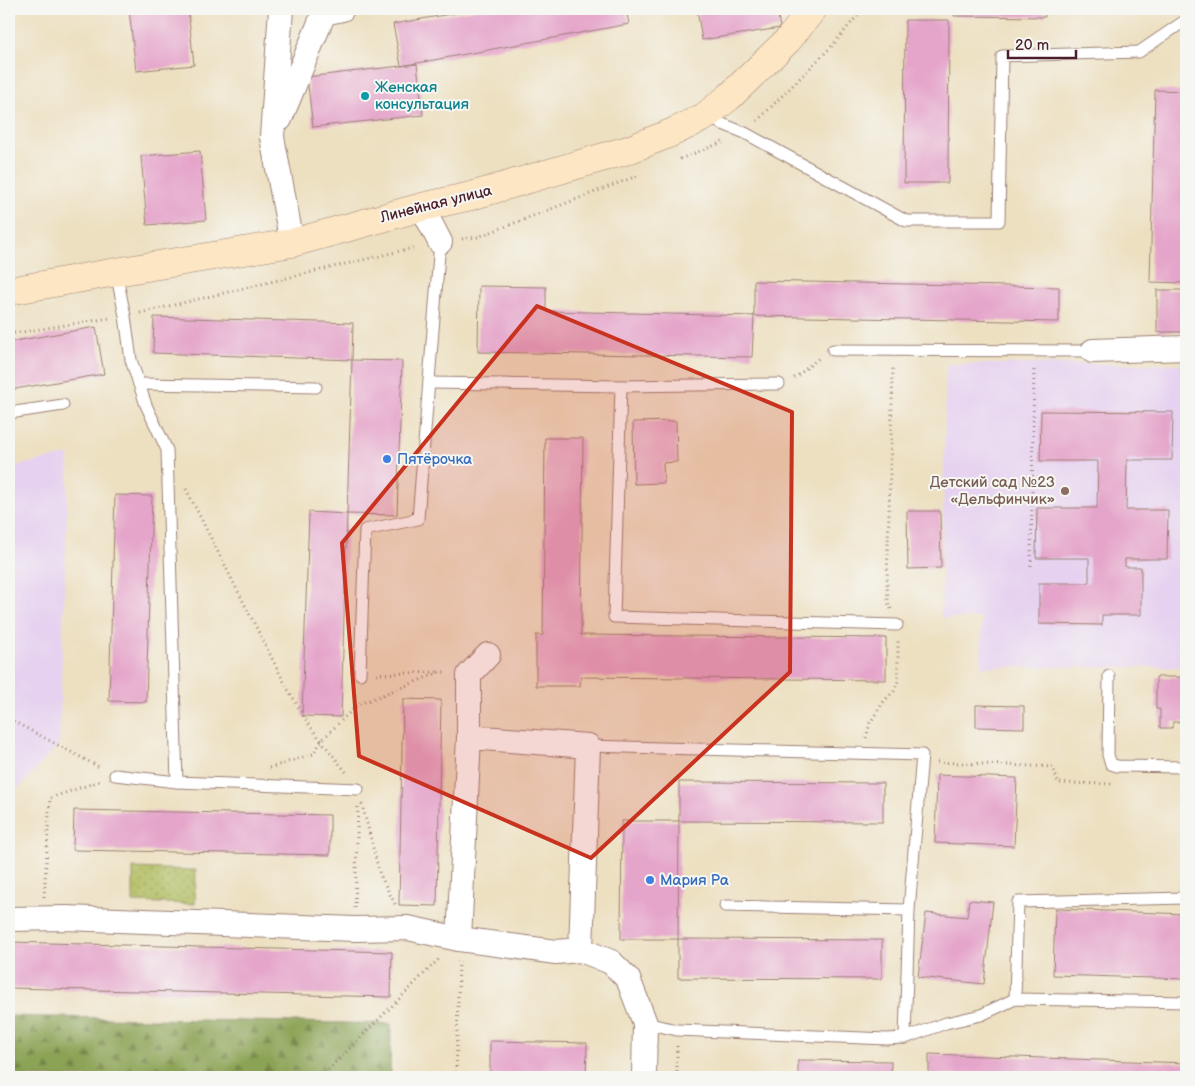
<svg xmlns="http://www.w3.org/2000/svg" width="1195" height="1086" font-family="'Balsamiq Sans',sans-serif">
  <defs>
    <pattern id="forest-firs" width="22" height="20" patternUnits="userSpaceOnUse" patternTransform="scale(1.25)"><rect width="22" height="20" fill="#8ba354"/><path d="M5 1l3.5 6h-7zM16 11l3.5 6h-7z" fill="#748446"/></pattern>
    <pattern id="park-dots" width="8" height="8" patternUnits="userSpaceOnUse" patternTransform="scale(1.25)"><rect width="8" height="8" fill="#afbb5c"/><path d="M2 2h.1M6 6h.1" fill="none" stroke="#90974c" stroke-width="1.8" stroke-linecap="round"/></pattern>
  </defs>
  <rect width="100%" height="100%" fill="#f6f6f2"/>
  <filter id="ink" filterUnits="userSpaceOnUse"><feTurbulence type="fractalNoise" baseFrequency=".02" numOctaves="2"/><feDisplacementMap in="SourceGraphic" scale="10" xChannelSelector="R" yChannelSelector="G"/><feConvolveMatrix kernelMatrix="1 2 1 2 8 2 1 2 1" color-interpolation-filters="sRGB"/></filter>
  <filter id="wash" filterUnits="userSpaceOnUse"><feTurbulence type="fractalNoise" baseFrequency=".0096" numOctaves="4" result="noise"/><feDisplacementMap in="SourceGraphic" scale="20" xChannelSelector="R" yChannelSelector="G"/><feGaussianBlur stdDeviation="1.12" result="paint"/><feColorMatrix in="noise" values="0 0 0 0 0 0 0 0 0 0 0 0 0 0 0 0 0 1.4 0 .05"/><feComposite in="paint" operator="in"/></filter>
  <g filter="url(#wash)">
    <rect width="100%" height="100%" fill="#ede0c1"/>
    <g fill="#e6d2f0">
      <path d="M 946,364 L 1186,364 L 1186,667 L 981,667 L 982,618 L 941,618 Z"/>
      <path d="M 69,455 L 59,744 L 9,798 L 9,467 Z"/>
    </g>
    <path fill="url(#forest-firs)" stroke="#6a6140" d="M 9,1016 L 391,1024 L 390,1077 L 9,1077 Z"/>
    <path fill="url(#park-dots)" stroke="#7c6d44" d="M 133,868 L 196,870 L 195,904 L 133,902 Z"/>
    <g id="blocks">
      <g fill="#e5a5ca">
        <path d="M 129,9 L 188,9 L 194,65 L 136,71 Z"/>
        <path d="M 479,9 L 626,9 L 629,24 L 401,66 L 393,24 Z"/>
        <path d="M 697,9 L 777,9 L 780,28 L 702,40 Z"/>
        <path d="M 954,9 L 1045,9 L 1045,17 L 954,16 Z"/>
        <path d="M 905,20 L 949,20 L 948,183 L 904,183 Z"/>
        <path d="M 417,64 L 423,115 L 313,127 L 307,77 Z"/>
        <path d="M 1155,90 L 1186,91 L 1186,283 L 1150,282 Z"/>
        <path d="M 200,151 L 206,220 L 147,225 L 141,156 Z"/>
        <path d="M 754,281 L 1059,287 L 1059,322 L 754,316 L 752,357 L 478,352 L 479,286 L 546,287 L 546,311 L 754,316 Z"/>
        <rect x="1157" y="290" width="29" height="42"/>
        <path d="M 154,317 L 353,323 L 352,360 L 153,353 Z"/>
        <path d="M 96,327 L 104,374 L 9,390 L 9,342 Z"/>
        <path d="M 352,360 L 402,361 L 397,515 L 347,514 Z"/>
        <path d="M 1041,411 L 1173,412 L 1172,460 L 1127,460 L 1126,510 L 1168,510 L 1167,559 L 1125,559 L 1125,567 L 1141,567 L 1141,615 L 1102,615 L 1102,625 L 1039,624 L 1039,583 L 1089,583 L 1089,558 L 1036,558 L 1037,508 L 1097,508 L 1098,461 L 1040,461 Z"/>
        <path d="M 676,421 L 677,462 L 663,463 L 664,483 L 634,484 L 633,422 Z"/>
        <path d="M 545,438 L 583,438 L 581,635 L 886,638 L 886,680 L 581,677 L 580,686 L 536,686 L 536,635 L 543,635 Z"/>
        <path d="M 115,495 L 152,496 L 146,702 L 109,701 Z"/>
        <path d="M 907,511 L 940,511 L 941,568 L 908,569 Z"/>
        <path d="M 309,512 L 347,514 L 341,717 L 302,716 Z"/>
        <path d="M 1156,677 L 1186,677 L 1186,722 L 1173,722 L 1172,728 L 1160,728 L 1160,709 L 1156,709 Z"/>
        <path d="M 403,699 L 441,700 L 437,906 L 399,905 Z"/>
        <path d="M 976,705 L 1024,706 L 1024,728 L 976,727 Z"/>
        <path d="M 937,775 L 1017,778 L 1014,846 L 935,843 Z"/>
        <path d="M 679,782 L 883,783 L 883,822 L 679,821 Z"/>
        <path d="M 74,810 L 330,815 L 330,855 L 73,850 Z"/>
        <path d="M 622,821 L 679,821 L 678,939 L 621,939 Z"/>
        <path d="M 969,900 L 993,902 L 984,984 L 918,977 L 926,913 L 967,917 Z"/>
        <path d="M 1055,909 L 1186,914 L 1186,979 L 1053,975 Z"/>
        <path d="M 678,939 L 882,940 L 882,979 L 678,978 Z"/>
        <path d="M 9,942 L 392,952 L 391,997 L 9,988 Z"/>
        <path d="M 490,1041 L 587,1043 L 586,1077 L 490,1077 Z"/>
        <path d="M 929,1054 L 1186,1063 L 1186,1077 L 1020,1077 L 929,1074 Z"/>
        <path d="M 798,1060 L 891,1061 L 891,1077 L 798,1077 Z"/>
      </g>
    </g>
  </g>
  <g filter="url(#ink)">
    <use href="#blocks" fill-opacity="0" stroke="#9c8076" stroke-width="1"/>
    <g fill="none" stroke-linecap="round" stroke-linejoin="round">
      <g stroke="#9c8076" stroke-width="13">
        <g id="service">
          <path d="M 705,117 L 745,133 L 906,221 L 999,221 L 1002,56 L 1139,52 L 1186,20"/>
          <path d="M 116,272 L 125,316 L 131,360 L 146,405 L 167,450 L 177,782"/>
          <path d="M 833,350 L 1093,351"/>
          <path d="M 429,383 L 621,386 L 779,384"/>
          <path d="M 139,384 L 316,387"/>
          <path d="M 621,386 L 614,617 L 897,625"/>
          <path d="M 9,413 L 63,405"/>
          <path d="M 360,674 L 365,530 L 418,519 L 440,242"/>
          <path d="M 1109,676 L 1108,755 L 1111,764 L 1117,766 L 1186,767"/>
          <path d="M 588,746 L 922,755 L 909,910 L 905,1038"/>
          <path d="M 115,775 L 177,782 L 358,789"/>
          <path d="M 725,906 L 909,910"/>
          <path d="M 1015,999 L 1018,902 L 1186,898"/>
          <path d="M 645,1023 L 677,1030 L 887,1039 L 905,1038 L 946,1023 L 981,1015 L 1015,999 L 1186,1002"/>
        </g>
      </g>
      <g stroke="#9c8076" stroke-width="26">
        <g id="minor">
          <path d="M 281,9 L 272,137 L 292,243"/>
          <path d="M 280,119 L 324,13 L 342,9"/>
          <path d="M 422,207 L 440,242"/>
          <path d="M 1093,351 L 1186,348"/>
          <path d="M 469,737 L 469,675 L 488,655"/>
          <path d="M 9,919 L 66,918 L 355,929 L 408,928 L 459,939 L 556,952 L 581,950 L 611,962 L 628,979 L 645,1023 L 644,1077"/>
          <path d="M 459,939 L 469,737 L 588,746 L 581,950"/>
        </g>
      </g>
      <g stroke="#9c8076" stroke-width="29">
        <path id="secondary" d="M 9,291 L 116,272 L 292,243 L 422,207 L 471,196 L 628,150 L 671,133 L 704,117 L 729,97 L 788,40 L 813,9"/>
      </g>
      <g stroke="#9c8076" stroke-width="3" stroke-dasharray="1 4" stroke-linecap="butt">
        <path d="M 757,121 L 831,47 L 863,9"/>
        <path d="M 680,159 L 723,142"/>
        <path d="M 462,239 L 478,237 L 637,176"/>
        <path d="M 140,313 L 417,247"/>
        <path d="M 9,334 L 110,318"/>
        <path d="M 794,378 L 796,377 L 820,357"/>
        <path d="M 186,489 L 286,686 L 309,725 L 346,772"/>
        <path d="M 1031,566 L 1034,366"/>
        <path d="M 891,609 L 888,602 L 887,582 L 893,366"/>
        <path d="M 376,674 L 437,672"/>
        <path d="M 9,719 L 101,768"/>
        <path d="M 866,738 L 870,723 L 884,701 L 894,691 L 898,681 L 898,641"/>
        <path d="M 937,762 L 1053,767 L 1058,783 L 1114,784"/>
        <path d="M 269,768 L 313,754 L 322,740 L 357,705 L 440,672 L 447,672"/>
        <path d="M 362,804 L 380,875 L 396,906"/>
        <path d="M 44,897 L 50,798 L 100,781"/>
        <path d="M 355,908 L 358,804"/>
        <path d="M 9,952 L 10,942"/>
        <path d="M 321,1077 L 440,958"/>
        <path d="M 456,1077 L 459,960"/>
        <path d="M 677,1077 L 677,1046"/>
      </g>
      <use href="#service" stroke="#fff" stroke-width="11"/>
      <use href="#minor" stroke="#fff" stroke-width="24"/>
      <use href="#secondary" stroke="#fce6c4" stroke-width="28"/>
    </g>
  </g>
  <path fill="#c8321e" fill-opacity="0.2" stroke="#c8321e" stroke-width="4" stroke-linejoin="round" d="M 537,306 L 792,412 L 790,672 L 591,858 L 359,756 L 342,543 Z"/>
  <circle fill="#0f9aa8" stroke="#f6f6f2" stroke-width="2" cx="365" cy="96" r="5"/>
  <g fill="#3f7fe0" stroke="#f6f6f2" stroke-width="2">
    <circle cx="387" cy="459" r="5"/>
    <circle cx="650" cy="880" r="5"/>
  </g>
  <circle fill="#8d6e63" stroke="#f6f6f2" stroke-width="2" cx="1065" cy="491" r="5"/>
  <g text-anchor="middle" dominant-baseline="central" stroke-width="4" stroke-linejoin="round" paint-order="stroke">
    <g font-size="15" fill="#0d838f" stroke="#f6f6f2" text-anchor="start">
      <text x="375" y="87">Женская<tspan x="375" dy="17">консультация</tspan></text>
    </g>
    <g font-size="15" fill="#4a1f2b" stroke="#f6f6f2">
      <text transform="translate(436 204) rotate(-14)">Линейная улица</text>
    </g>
    <g font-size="15" fill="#366cbe" stroke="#f6f6f2" text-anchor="start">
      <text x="397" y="459">Пятёрочка</text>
      <text x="660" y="880">Мария Ра</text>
    </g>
    <g font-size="15" fill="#785e54" stroke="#f6f6f2" text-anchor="end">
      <text x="1055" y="482">Детский сад №23<tspan x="1055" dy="17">«Дельфинчик»</tspan></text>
    </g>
  </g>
  <rect width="1195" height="1086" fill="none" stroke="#f6f6f2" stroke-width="30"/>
  <path d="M1008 50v8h68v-8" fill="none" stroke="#4a1f2b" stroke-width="2.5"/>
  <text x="1015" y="50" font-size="15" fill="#4a1f2b" stroke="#f6f6f2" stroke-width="4" paint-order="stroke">20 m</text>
</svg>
